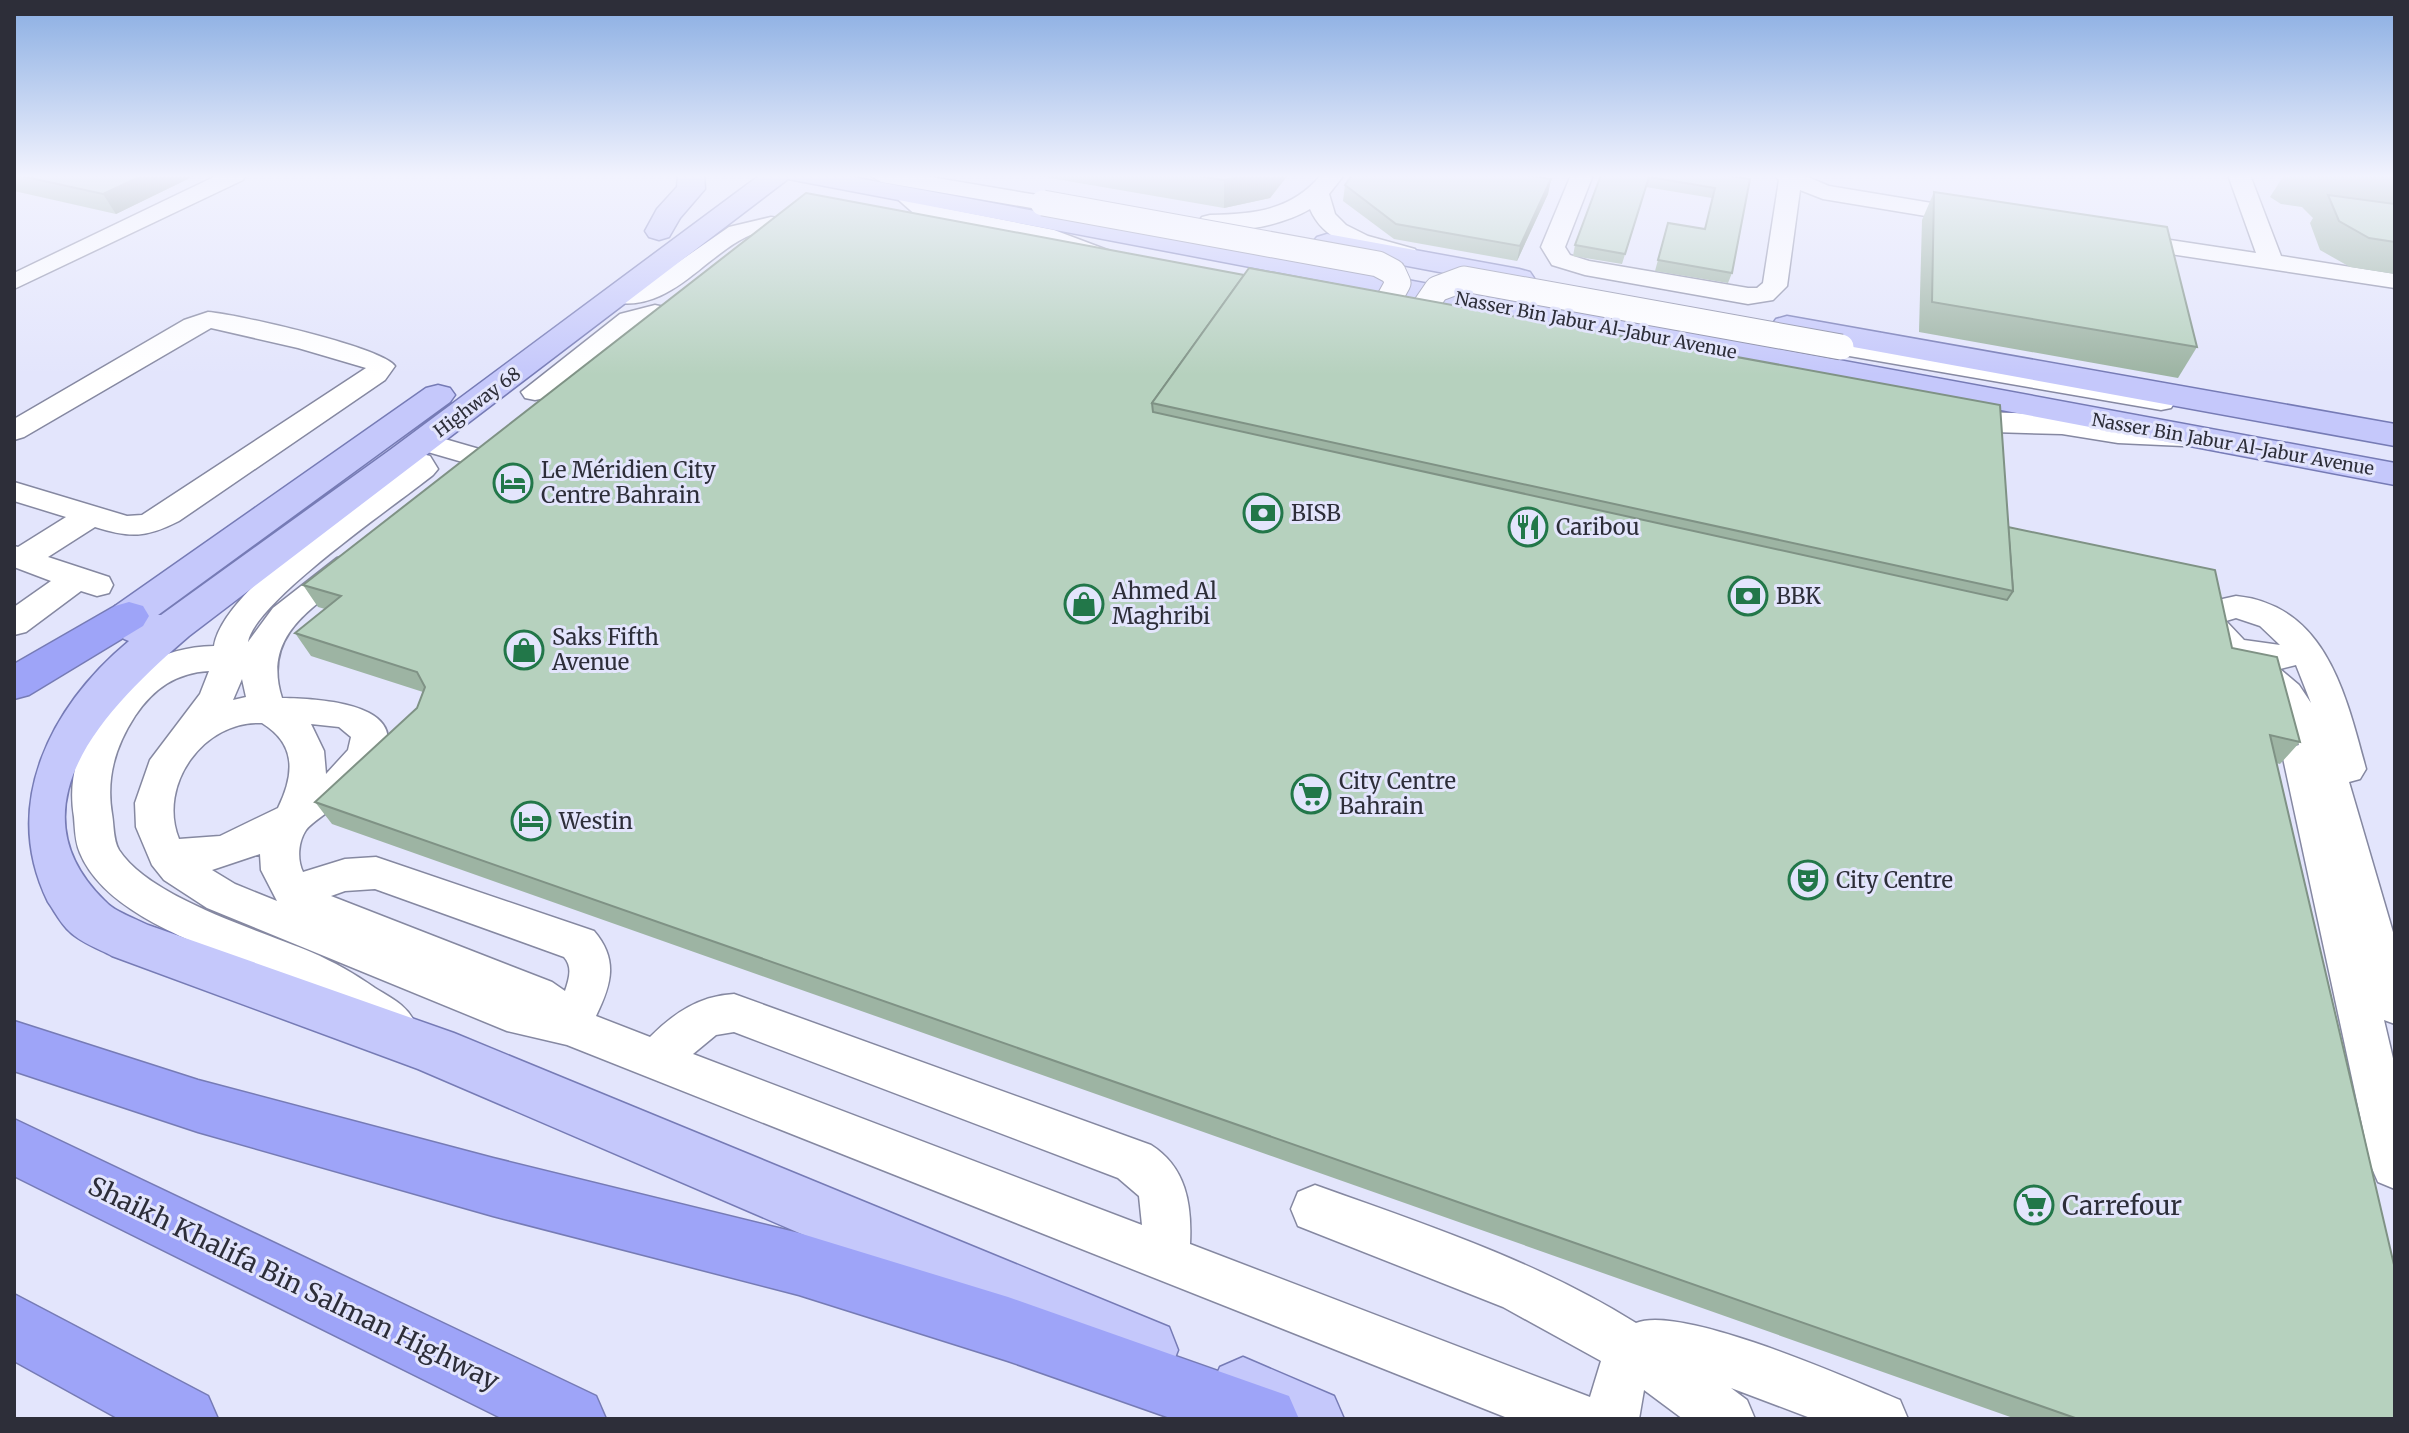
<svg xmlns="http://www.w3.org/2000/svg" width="2409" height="1433" font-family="Merriweather,serif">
  <rect width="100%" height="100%" fill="#e3e5fc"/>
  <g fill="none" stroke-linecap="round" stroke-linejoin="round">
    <g stroke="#8588a1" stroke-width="3">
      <g id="minor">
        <path d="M 218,175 L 246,175 L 243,180 L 14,289 L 14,273 Z"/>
        <path d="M 870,175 L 919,175 L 1043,196 L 1051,198 L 1054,203 L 1051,208 L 1043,210 L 881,182 Z"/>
        <path d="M 1321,175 L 1344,175 L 1329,194 L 1335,214 L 1346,225 L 1368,236 L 1415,249 L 1418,254 L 1415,259 L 1406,261 C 1371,252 1326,247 1310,209 C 1281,226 1234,235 1202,227 L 1198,222 L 1202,217 L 1210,215 C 1254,214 1291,211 1321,175 Z"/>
        <path d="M 1571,175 L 1593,175 L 1565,247 L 1570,255 L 1589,261 L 1748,288 L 1757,288 L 1763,283 L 1779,180 L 1774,175 L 1803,175 L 1829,186 L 1974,210 L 1982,212 L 1986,217 L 1982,222 L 1974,224 L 1823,199 L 1800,190 L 1787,286 L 1773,300 L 1748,304 L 1585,275 L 1552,265 L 1541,247 Z"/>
        <path d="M 2228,175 L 2250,175 L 2281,256 L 2395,274 L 2395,288 L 2124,247 L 2116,245 L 2112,240 L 2116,235 L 2124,233 L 2256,253 Z"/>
        <path d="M 904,188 L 912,190 L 933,206 L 1054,230 L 1118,254 L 1121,259 L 1118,264 L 1109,266 L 1040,241 L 918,217 L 893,195 L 896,190 Z"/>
        <path d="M 771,217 L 801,221 L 805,226 L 801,231 C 783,236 764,228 746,237 C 701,259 667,316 608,301 L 604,296 L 608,291 L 651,281 L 729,227 Z"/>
        <path d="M 655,305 L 683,311 L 687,316 L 683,321 C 668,325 654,321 638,325 L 545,398 L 535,400 L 525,398 L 521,392 L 620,314 Z"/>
        <path d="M 208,312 C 236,314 382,347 395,366 L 385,380 L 179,521 C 146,538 130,538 95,527 L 48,557 L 109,577 L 113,585 L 109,593 L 97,596 L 81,591 L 26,632 L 14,635 L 14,607 L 51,581 L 14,567 L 14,546 L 18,547 L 66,517 L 14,501 L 14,482 L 127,516 L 142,515 L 366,368 L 298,348 L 211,328 L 24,437 L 14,440 L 14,419 L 184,320 Z"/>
        <path d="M 1841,339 L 2161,394 L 2171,396 L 2175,402 L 2171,408 L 2161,410 L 1832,353 L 1828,347 L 1832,341 Z"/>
        <path d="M 1952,408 C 1990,414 2027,412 2064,417 C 2104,422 2143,427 2183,428 L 2193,431 L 2197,437 L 2193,443 L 2183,446 L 2118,443 L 2062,434 L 1992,432 L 1942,422 L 1938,416 L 1942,410 Z"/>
        <path d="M 424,433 L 507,457 L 512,463 L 507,469 L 497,472 L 414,448 L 410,442 L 414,436 Z"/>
        <path d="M 403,449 L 430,456 L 438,469 L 433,475 C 397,504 254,602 248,642 L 273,608 L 337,558 L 348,555 L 359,558 L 364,565 L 359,572 C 316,606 261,633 282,698 C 336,699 433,708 364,784 C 350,799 314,819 306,830 C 298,842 297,860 303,872 L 345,859 L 376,857 L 594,931 C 619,960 611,985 596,1016 L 650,1037 C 674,1013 699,996 734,994 L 1151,1145 C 1186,1167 1192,1204 1190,1244 L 1590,1397 L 1601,1361 L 1503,1307 L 1298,1226 L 1291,1209 L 1298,1192 L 1315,1185 C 1424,1224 1537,1261 1636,1323 C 1681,1304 1850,1379 1900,1400 L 1908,1419 L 1813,1419 L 1731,1388 L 1747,1400 L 1755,1419 L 1683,1419 L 1644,1390 L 1639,1419 L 1510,1419 L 567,1045 L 507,1031 L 207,908 L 164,880 L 152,865 L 136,827 L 135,803 L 150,760 L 200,694 L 209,671 C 176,673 154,688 135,716 C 115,747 106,778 112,814 C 114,825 113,840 119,850 C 150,898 259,930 311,952 C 334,962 355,974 375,988 C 391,998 407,1005 415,1023 L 409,1037 L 393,1043 C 354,1028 321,997 283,979 C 221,950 108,921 80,853 C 75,842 75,829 74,817 C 68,780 77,751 96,719 C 123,673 159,647 214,646 C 223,589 357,504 406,468 L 393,464 L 388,458 L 393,452 ZM 242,679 L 246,697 L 233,700 ZM 262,723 C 296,744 295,773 278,808 L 220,836 L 179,839 C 157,785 204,720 262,723 ZM 311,724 L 339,727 L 351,737 L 348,750 L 326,774 L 324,751 ZM 260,854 L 261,870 L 277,901 L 235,884 L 212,870 ZM 375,889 L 564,957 C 573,967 569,979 565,991 L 552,982 L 331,896 L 345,891 ZM 734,1032 L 1118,1178 L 1139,1196 L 1142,1225 L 693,1054 L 716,1035 Z"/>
        <path d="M 2236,596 C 2326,605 2346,695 2366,769 L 2360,779 L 2349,782 L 2395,939 L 2395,1024 L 2384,1020 L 2395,1067 L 2395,1189 L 2378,1182 L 2371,1166 L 2283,758 L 2289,748 L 2299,745 C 2278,689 2213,671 2192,621 L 2200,604 ZM 2236,618 L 2260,626 L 2280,645 L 2244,640 L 2226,621 ZM 2296,665 L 2311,703 L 2299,685 L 2280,669 Z"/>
      </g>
    </g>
    <g stroke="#767bb5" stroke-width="3">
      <g id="major">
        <path d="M 678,175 L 704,175 L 705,189 L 680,218 L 669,237 L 659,240 L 649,237 L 645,231 L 657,209 L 677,187 Z"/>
        <path d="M 760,175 L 841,175 L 2395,463 L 2395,485 L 788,179 L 189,636 C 114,701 5,804 105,901 C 115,912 134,918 148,925 L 454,1033 L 1169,1327 L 1178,1350 L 1169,1373 L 1146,1382 L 418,1069 L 112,956 C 99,949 80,942 70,932 C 61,924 55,912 48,902 C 0,804 51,706 129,641 C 117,637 111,628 109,616 L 115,606 L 426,388 L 438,385 L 450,388 L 455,395 L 450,402 L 158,615 L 161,615 L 390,450 Z"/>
        <path d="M 1327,234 L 1519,269 L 1530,272 L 1534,278 L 1530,284 L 1519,287 L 1317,249 L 1312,243 L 1317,237 Z"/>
        <path d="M 1787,316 L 2395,424 L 2395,446 L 1776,333 L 1771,326 L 1776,319 Z"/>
        <path d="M 1243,1357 L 1334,1396 L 1344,1419 L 1234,1419 L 1220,1413 L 1210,1390 L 1220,1367 Z"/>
      </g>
    </g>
    <g stroke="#767bb5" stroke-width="3">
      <g id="highway">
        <path d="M 129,602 L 143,606 L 149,616 L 143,626 L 29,695 L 14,699 L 14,664 L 115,606 Z"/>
        <path d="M 14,1021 L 198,1080 L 493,1158 L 799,1233 L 1008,1297 L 1289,1396 L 1299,1419 L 1173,1419 L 1008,1361 L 799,1295 L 493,1216 L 198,1132 L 14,1071 Z"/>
        <path d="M 14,1119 L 596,1396 L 606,1419 L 503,1419 L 14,1176 Z"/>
        <path d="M 14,1294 L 208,1396 L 218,1419 L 119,1419 L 14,1361 Z"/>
      </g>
    </g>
    <use href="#minor" fill="#fff" fill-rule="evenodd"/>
    <use href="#major" fill="#c5c8fb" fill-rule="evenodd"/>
    <use href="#highway" fill="#9ea4f8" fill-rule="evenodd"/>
    <g stroke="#8588a1" stroke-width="27" stroke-linecap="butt">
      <g id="minor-bridge">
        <path d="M 1043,203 L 1378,264 L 1393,272 L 1398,283 L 1377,321"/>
        <path d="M 1411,327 L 1437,289 L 1464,279 L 1841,347"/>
      </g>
    </g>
    <use href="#minor-bridge" stroke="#fff" stroke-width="25"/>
  </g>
  <g fill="#9db4a3">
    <path d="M 14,175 L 196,175 L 116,214 L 14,191 Z"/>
    <path d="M 1033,175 L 1288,175 L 1270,198 L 1224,208 Z"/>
    <path d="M 1601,175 L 1723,175 L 1732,273 L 1728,283 L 1655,271 L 1668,223 L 1705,229 L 1712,198 L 1646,187 L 1622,264 L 1573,256 L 1575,245 Z"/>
    <path d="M 2284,175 L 2395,175 L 2395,274 L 2350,267 L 2320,250 L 2310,223 L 2313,218 L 2302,207 L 2281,204 L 2270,197 Z"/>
    <path d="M 1551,179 L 1548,194 L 1517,261 L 1394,239 L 1343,201 L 1345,185 Z"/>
    <path d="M 1934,192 L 2197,347 L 2178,378 L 1919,332 L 1922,220 Z"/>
    <path d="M 806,193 L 2008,527 L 2232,648 L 2300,742 L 2280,764 L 2276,763 L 2395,1419 L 2016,1419 L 332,824 L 315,802 L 417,708 L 423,692 L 311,656 L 295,633 L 325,609 L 318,607 L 303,585 Z"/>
  </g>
  <g fill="#7f9285">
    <path d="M 144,175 L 196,175 L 116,214 L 103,194 Z"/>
    <path d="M 1250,175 L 1288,175 L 1270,198 L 1224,208 L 1224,180 Z"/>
    <path d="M 1551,179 L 1548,194 L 1517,261 L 1520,246 Z"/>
  </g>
  <g fill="#b6d1be" stroke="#7f9285" stroke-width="2">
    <path d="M 17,175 L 144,175 L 103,194 Z"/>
    <path d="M 1191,175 L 1250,175 L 1224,180 Z"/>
    <path d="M 1352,175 L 1527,175 L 1551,179 L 1520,246 L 1396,224 L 1345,185 Z"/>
    <path d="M 1601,175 L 1723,175 L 1750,179 L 1732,273 L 1658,260 L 1668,223 L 1705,229 L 1715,188 L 1649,177 L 1625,254 L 1575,245 Z"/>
    <path d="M 1934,192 L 2167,227 L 2197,347 L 1932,302 Z"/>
    <path d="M 806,193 L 1244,275 L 1152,403 L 1153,412 L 2007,600 L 2013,591 L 2008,527 L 2215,570 L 2232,648 L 2277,657 L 2300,742 L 2270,735 L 2395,1269 L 2395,1419 L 2078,1419 L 315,802 L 417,708 L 425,687 L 417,672 L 295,633 L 341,596 L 303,585 Z"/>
    <path d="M 2328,195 L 2395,204 L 2395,242 L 2369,238 L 2339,221 Z"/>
    <path d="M 1249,268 L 2000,405 L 2013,591 L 1152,403 Z"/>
  </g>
  <linearGradient id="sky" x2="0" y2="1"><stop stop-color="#89ade2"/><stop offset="0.47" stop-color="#f2f3fe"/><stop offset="1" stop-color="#f2f3fe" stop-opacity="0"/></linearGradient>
  <rect width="2409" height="375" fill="url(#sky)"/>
  <defs>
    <g id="hotel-ring" transform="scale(2)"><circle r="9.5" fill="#e3e5fc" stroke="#227749" stroke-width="1.5"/><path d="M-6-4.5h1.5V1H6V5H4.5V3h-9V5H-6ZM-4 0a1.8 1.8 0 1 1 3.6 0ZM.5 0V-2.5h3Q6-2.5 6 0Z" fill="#227749"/></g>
    <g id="bank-ring" transform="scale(2)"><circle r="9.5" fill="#e3e5fc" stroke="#227749" stroke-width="1.5"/><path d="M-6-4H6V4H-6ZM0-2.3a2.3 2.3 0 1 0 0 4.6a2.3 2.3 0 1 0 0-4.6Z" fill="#227749"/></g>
    <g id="restaurant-ring" transform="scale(2)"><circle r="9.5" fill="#e3e5fc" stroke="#227749" stroke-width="1.5"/><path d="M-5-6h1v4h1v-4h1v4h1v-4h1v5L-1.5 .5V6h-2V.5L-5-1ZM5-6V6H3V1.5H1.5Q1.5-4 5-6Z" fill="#227749"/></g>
    <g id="shop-ring" transform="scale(2)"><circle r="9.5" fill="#e3e5fc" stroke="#227749" stroke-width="1.5"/><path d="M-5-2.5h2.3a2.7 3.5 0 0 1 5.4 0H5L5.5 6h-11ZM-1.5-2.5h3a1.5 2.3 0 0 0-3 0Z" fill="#227749"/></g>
    <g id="supermarket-ring" transform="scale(2)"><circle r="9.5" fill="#e3e5fc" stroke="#227749" stroke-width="1.5"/><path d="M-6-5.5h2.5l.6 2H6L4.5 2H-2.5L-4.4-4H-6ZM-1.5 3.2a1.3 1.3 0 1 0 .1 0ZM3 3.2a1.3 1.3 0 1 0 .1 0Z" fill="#227749"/></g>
    <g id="theatre-ring" transform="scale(2)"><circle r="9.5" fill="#e3e5fc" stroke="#227749" stroke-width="1.5"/><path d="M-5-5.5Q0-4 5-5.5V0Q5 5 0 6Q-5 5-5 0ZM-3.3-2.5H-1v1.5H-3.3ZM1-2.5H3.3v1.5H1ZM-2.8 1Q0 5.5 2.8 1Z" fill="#227749"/></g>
  </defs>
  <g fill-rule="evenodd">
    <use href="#hotel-ring" x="513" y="483"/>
    <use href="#bank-ring" x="1263" y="513"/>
    <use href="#restaurant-ring" x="1528" y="527"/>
    <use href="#bank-ring" x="1748" y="596"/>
    <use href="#shop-ring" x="1084" y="604"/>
    <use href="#shop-ring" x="524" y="650"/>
    <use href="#supermarket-ring" x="1311" y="794"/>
    <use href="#hotel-ring" x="531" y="821"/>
    <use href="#theatre-ring" x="1808" y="880"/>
    <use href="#supermarket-ring" x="2034" y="1205"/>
  </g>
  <g text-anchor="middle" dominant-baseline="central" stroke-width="6" stroke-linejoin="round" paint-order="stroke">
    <g font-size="18" fill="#2d2e39" stroke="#e3e5fc">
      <text transform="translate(1596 325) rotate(11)">Nasser Bin Jabur Al-Jabur Avenue</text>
      <text transform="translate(477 402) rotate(-37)">Highway 68</text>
      <text transform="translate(2233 444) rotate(10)">Nasser Bin Jabur Al-Jabur Avenue</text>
    </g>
    <g font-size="22" fill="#2d2e39" stroke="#e3e5fc" text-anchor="start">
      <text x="541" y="470">Le Méridien City<tspan x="541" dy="25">Centre Bahrain</tspan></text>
      <text x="1291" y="513">BISB</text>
      <text x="1556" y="527">Caribou</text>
      <text x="1112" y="591">Ahmed Al<tspan x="1112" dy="25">Maghribi</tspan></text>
      <text x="1776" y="596">BBK</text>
      <text x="552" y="637">Saks Fifth<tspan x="552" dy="25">Avenue</tspan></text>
      <text x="1339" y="781">City Centre<tspan x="1339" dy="25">Bahrain</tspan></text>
      <text x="559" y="821">Westin</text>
      <text x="1836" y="880">City Centre</text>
    </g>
    <g font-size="26" fill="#2d2e39" stroke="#e3e5fc" text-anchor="start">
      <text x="2062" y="1205">Carrefour</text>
    </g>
    <g font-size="26" fill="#2d2e39" stroke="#e3e5fc">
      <text transform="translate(294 1283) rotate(26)">Shaikh Khalifa Bin Salman Highway</text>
    </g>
  </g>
  <rect width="2409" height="1433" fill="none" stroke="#2d2e39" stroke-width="32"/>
</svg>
